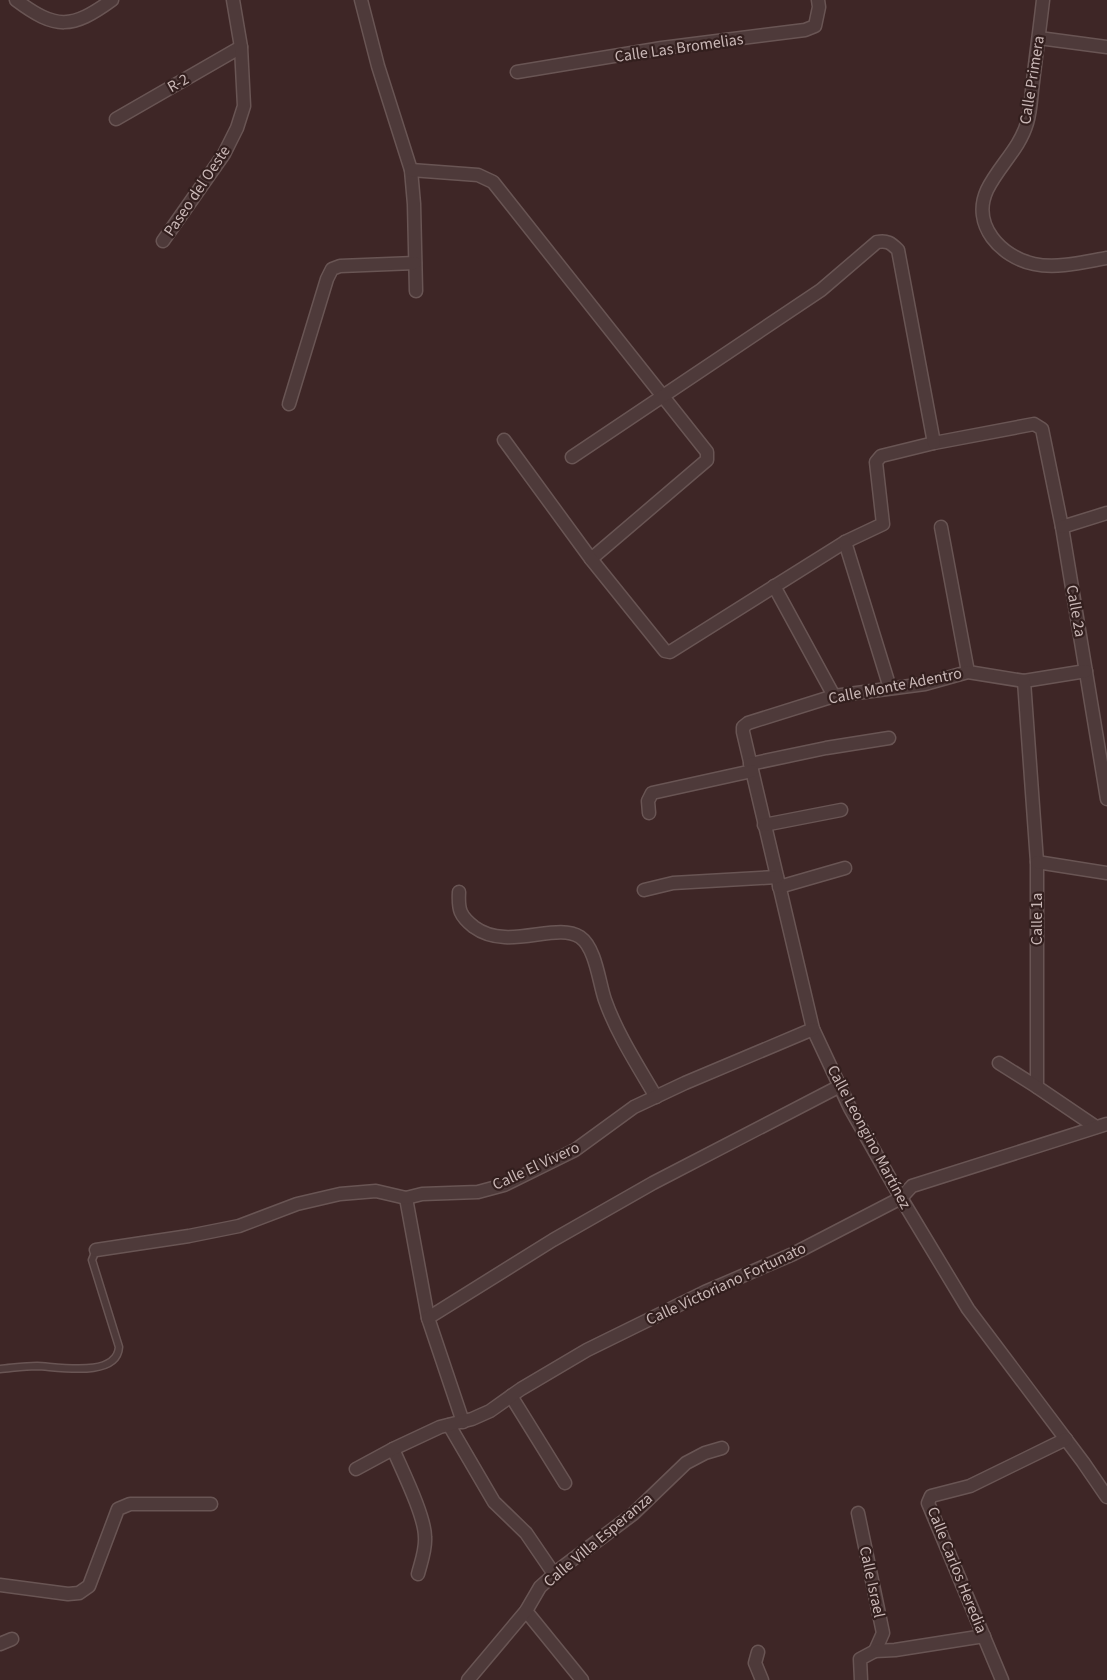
<svg xmlns="http://www.w3.org/2000/svg" width="1107" height="1680" font-family="'Source Sans 3',sans-serif">
  <rect width="100%" height="100%" fill="#3e2626"/>
  <g fill="none" stroke-linecap="round" stroke-linejoin="round">
    <g stroke="#695554" stroke-width="9">
      <path id="lane" d="M 0,1369 C 12,1368 25,1366 37,1366 C 59,1367 117,1378 119,1347 L 92,1260 L 96,1250"/>
    </g>
    <g stroke="#695554" stroke-width="15">
      <g id="street">
        <path d="M 16,0 C 56,30 72,29 112,0"/>
        <path d="M 361,0 L 378,66 L 411,170 L 414,204 L 416,291"/>
        <path d="M 1043,0 C 1040,27 1036,55 1033,82 C 1031,96 1031,110 1027,123 C 1020,148 998,167 987,190 C 971,225 1001,257 1034,264 C 1057,269 1084,262 1107,258"/>
        <path d="M 1039,38 L 1107,47"/>
        <path d="M 517,72 L 662,48 L 805,30 L 815,26 L 819,7 L 818,0"/>
        <path d="M 116,119 L 241,47"/>
        <path d="M 411,170 L 478,175 L 493,182 L 707,452 L 707,460 L 591,559"/>
        <path d="M 163,241 L 224,154 L 237,128 L 244,106 L 241,47 L 233,0"/>
        <path d="M 289,404 L 327,279 L 332,269 L 340,266 L 415,263"/>
        <path d="M 504,440 L 591,559 L 665,651 L 670,652 L 845,542 L 883,524 L 876,462 L 881,456 L 934,443 L 1034,424 L 1042,429 L 1062,527 L 1107,799"/>
        <path d="M 572,457 L 821,290 L 877,242 C 887,240 891,243 898,250 L 934,443"/>
        <path d="M 941,527 L 968,672"/>
        <path d="M 1062,527 L 1107,513"/>
        <path d="M 845,542 L 890,688"/>
        <path d="M 774,586 L 834,696"/>
        <path d="M 1086,671 L 1024,681 L 968,672 L 925,684 L 834,696 L 748,723 L 743,727 L 743,732 L 813,1029 L 850,1108 L 901,1198 L 968,1309 L 1083,1462 L 1107,1497"/>
        <path d="M 1024,681 L 1037,862 L 1037,1087 L 1096,1127"/>
        <path d="M 750,764 L 826,748 L 889,738"/>
        <path d="M 649,813 L 648,801 L 652,793 L 752,771"/>
        <path d="M 764,825 L 841,810"/>
        <path d="M 1037,862 L 1107,873"/>
        <path d="M 779,887 L 845,868"/>
        <path d="M 644,890 L 673,883 L 777,877"/>
        <path d="M 459,892 C 458,910 460,916 474,927 C 508,952 556,921 580,937 C 596,948 599,983 605,1000 C 617,1034 638,1066 656,1097"/>
        <path d="M 999,1063 L 1037,1087"/>
        <path d="M 406,1198 L 428,1318 L 463,1422"/>
        <path d="M 96,1250 L 189,1236 L 239,1226 L 297,1204 L 340,1194 L 376,1191 L 406,1198 L 422,1194 L 478,1192 L 504,1185 L 575,1150 L 634,1107 L 685,1083 L 813,1029"/>
        <path d="M 428,1318 L 553,1240 L 653,1183 L 840,1086"/>
        <path d="M 511,1396 L 565,1483"/>
        <path d="M 449,1425 L 494,1502 L 526,1533 L 554,1574"/>
        <path d="M 393,1449 C 402,1470 425,1516 425,1537 C 426,1550 421,1562 418,1574"/>
        <path d="M 356,1469 L 393,1449 L 440,1427 L 472,1419 L 490,1411 L 521,1389 L 587,1350 L 705,1292 L 793,1254 L 901,1198 L 912,1186 L 1107,1124"/>
        <path d="M 858,1513 L 883,1633 L 875,1651"/>
        <path d="M 0,1585 L 68,1594 L 79,1593 L 89,1586 L 118,1509 L 130,1504 L 211,1504"/>
        <path d="M 526,1611 L 582,1680"/>
        <path d="M 0,1644 L 12,1639"/>
        <path d="M 758,1652 L 755,1663 L 762,1680"/>
        <path d="M 468,1680 L 526,1611 L 540,1587 L 560,1569 L 633,1514 L 686,1463 L 705,1453 L 722,1448"/>
        <path d="M 861,1680 L 860,1659 L 875,1651 L 895,1650 L 984,1636"/>
        <path d="M 1002,1680 L 928,1503 L 931,1496 L 970,1486 L 1066,1439"/>
      </g>
    </g>
    <use href="#lane" stroke="#4e3a3a" stroke-width="6"/>
    <use href="#street" stroke="#4e3a3a" stroke-width="12"/>
  </g>
  <g text-anchor="middle" dominant-baseline="central" stroke-width="4.5" stroke-linejoin="round" paint-order="stroke">
    <g font-size="16" fill="#c9b7b6" stroke="#331f1e">
      <text transform="translate(679 48) rotate(-8)">Calle Las Bromelias</text>
      <text transform="translate(1032 80) rotate(-81)">Calle Primera</text>
      <text transform="translate(178 83) rotate(-30)">R-2</text>
      <text transform="translate(197 191) rotate(-56)">Paseo del Oeste</text>
      <text transform="translate(1076 611) rotate(80)">Calle 2a</text>
      <text transform="translate(895 686) rotate(-11)">Calle Monte Adentro</text>
      <text transform="translate(1037 919) rotate(-90)">Calle 1a</text>
      <text transform="translate(869 1137) rotate(62)">Calle Leongino Martínez</text>
      <text transform="translate(536 1166) rotate(-25)">Calle El Vivero</text>
      <text transform="translate(726 1284) rotate(-25)">Calle Victoriano Fortunato</text>
      <text transform="translate(598 1540) rotate(-40)">Calle Villa Esperanza</text>
      <text transform="translate(957 1570) rotate(68)">Calle Carlos Heredia</text>
      <text transform="translate(872 1582) rotate(78)">Calle Israel</text>
    </g>
  </g>
</svg>
